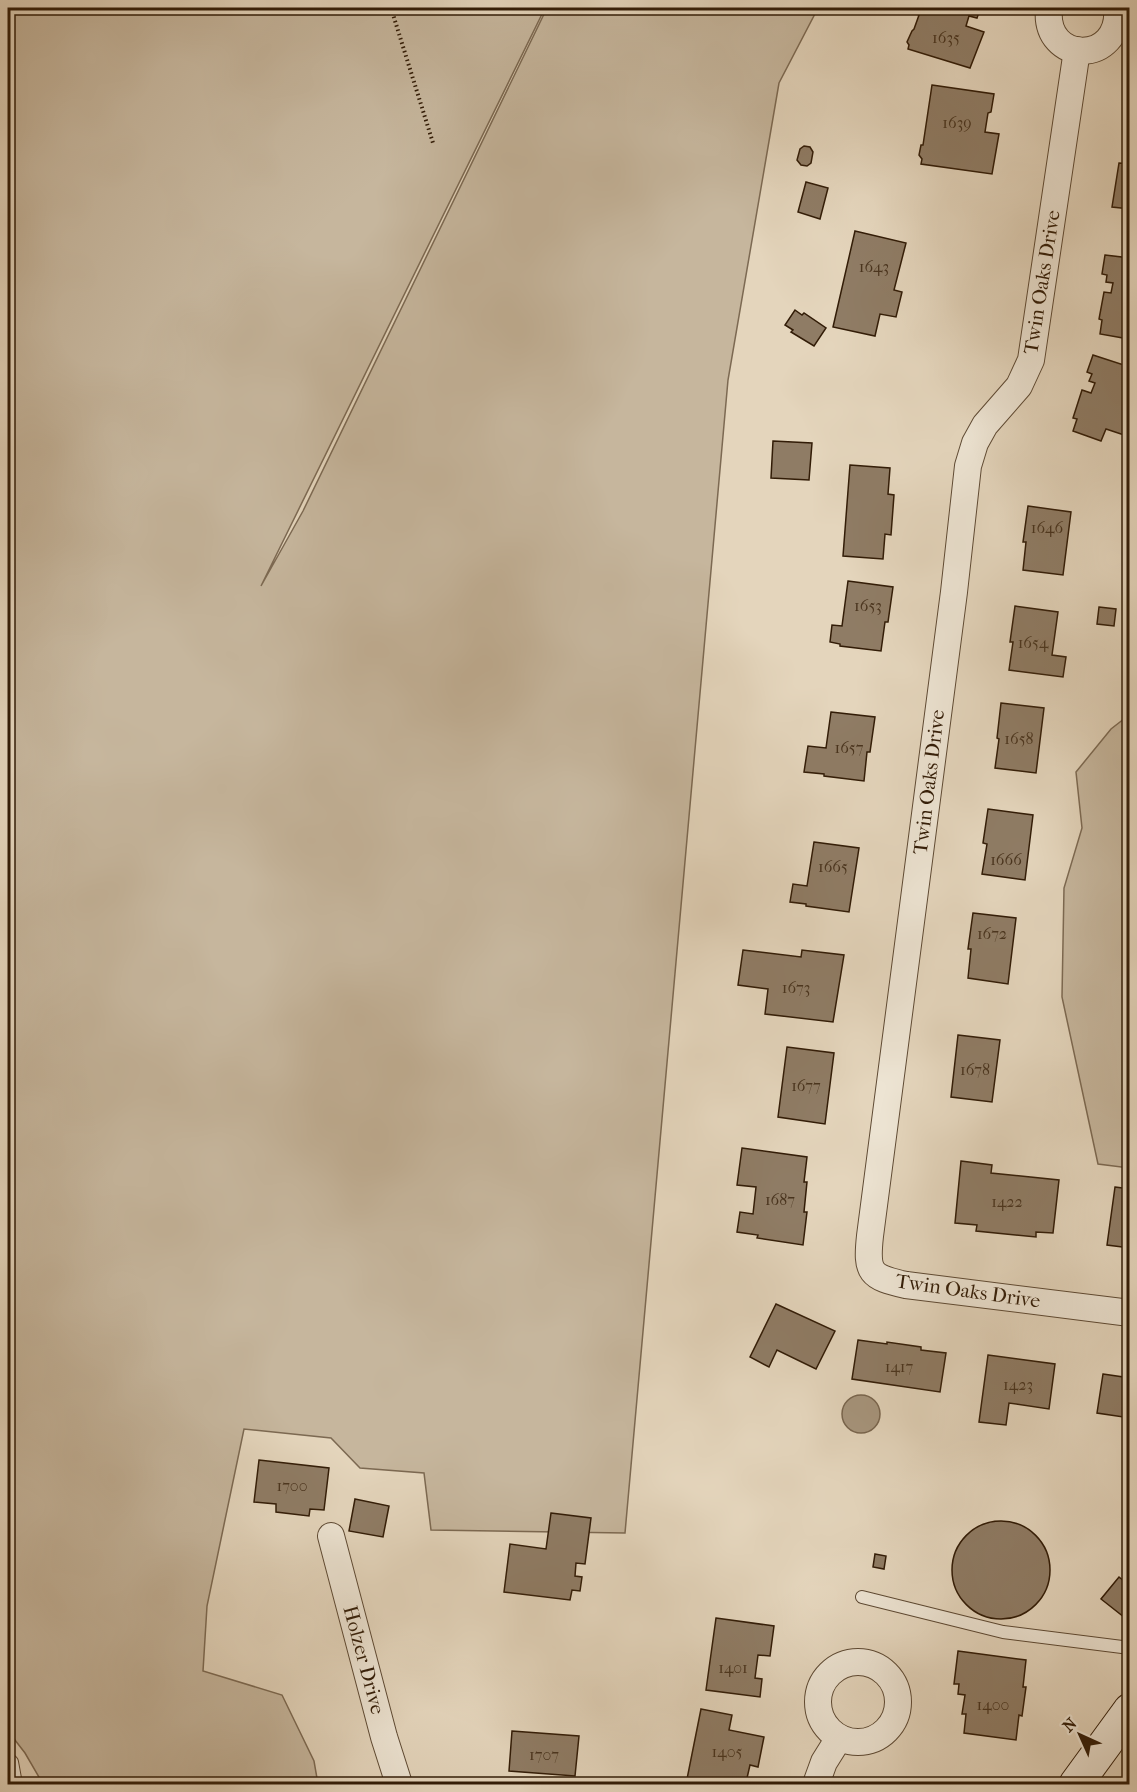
<svg xmlns="http://www.w3.org/2000/svg" width="1137" height="1792" font-family="'IM FELL French Canon',serif">
  <rect width="100%" height="100%" fill="#e4d5bc"/>
  <filter id="stains"><feTurbulence type="fractalNoise" baseFrequency=".00333" numOctaves="4"/><feColorMatrix values="0 0 0 0 .2 0 0 0 0 .09 0 0 0 0 .02 0 0 0 .5 -.17"/></filter>
  <radialGradient id="worn" r=".72"><stop offset=".6" stop-color="#630" stop-opacity="0"/><stop offset="1" stop-color="#630" stop-opacity=".3"/></radialGradient>
  <g fill="#c6b69d" stroke="#7c6952" stroke-width="1.5">
    <path d="M 8,8 L 545,8 L 261,586 L 303,511 L 547,8 L 818,8 L 779,83 L 728,380 L 625,1533 L 431,1530 L 424,1473 L 360,1468 L 331,1438 L 244,1429 L 207,1606 L 203,1671 L 282,1695 L 314,1761 L 318,1784 L 43,1784 L 25,1753 L 8,1731 Z"/>
    <path d="M 1129,715 L 1129,1168 L 1098,1164 L 1062,997 L 1064,888 L 1082,828 L 1076,772 L 1111,729 Z"/>
  </g>
  <circle fill="#a7967e" stroke="#78654e" stroke-width="1.5" cx="861" cy="1414" r="19"/>
  <g fill="#8f7c65" stroke="#321c07" stroke-width="1.5">
    <path d="M 919,8 L 984,8 L 983,9 L 980,9 L 977,18 L 969,16 L 966,26 L 984,32 L 970,68 L 908,49 L 909,45 L 907,42 L 912,31 L 914,29 L 919,15 L 917,14 Z"/>
    <path d="M 932,85 L 994,94 L 991,112 L 988,113 L 985,132 L 999,134 L 992,174 L 921,164 L 922,159 L 919,155 L 921,145 L 923,145 Z"/>
    <path d="M 804,146 L 810,147 L 813,152 L 811,163 L 807,166 L 801,165 L 797,160 L 800,149 Z"/>
    <path d="M 1119,163 L 1130,164 L 1130,209 L 1112,207 Z"/>
    <path d="M 806,182 L 828,188 L 820,219 L 798,212 Z"/>
    <path d="M 855,231 L 906,243 L 894,290 L 902,292 L 896,317 L 880,314 L 875,336 L 833,327 Z"/>
    <path d="M 1105,255 L 1130,258 L 1129,339 L 1100,334 L 1102,320 L 1099,319 L 1104,292 L 1111,293 L 1113,283 L 1106,282 L 1107,275 L 1102,274 Z"/>
    <path d="M 795,310 L 802,315 L 804,313 L 826,328 L 814,346 L 791,332 L 793,330 L 785,325 Z"/>
    <path d="M 1093,355 L 1130,367 L 1130,437 L 1106,429 L 1101,441 L 1073,431 L 1077,419 L 1073,418 L 1082,390 L 1091,393 L 1095,383 L 1089,381 L 1092,374 L 1087,372 Z"/>
    <path d="M 773,441 L 812,443 L 809,480 L 771,478 Z"/>
    <path d="M 850,465 L 890,468 L 888,494 L 894,495 L 891,535 L 885,534 L 883,559 L 843,556 Z"/>
    <path d="M 1028,506 L 1071,512 L 1063,575 L 1023,570 L 1026,542 L 1023,542 Z"/>
    <path d="M 848,581 L 893,587 L 888,622 L 885,622 L 881,651 L 840,646 L 840,644 L 830,642 L 832,625 L 842,626 Z"/>
    <path d="M 1015,606 L 1058,612 L 1052,655 L 1066,657 L 1063,677 L 1009,670 L 1013,642 L 1010,642 Z"/>
    <path d="M 1099,607 L 1116,609 L 1114,626 L 1097,624 Z"/>
    <path d="M 1001,703 L 1044,708 L 1036,773 L 995,768 L 999,739 L 997,738 Z"/>
    <path d="M 831,712 L 875,717 L 870,752 L 867,752 L 864,781 L 824,776 L 824,774 L 804,772 L 808,746 L 826,748 Z"/>
    <path d="M 988,809 L 1033,815 L 1025,880 L 982,874 L 987,844 L 983,843 Z"/>
    <path d="M 814,842 L 859,848 L 849,912 L 806,906 L 806,904 L 790,902 L 793,884 L 807,886 Z"/>
    <path d="M 973,913 L 1016,918 L 1008,984 L 968,978 L 971,949 L 968,949 Z"/>
    <path d="M 743,950 L 801,957 L 802,950 L 844,955 L 833,1022 L 765,1014 L 768,989 L 738,985 Z"/>
    <path d="M 958,1035 L 1000,1040 L 992,1102 L 951,1097 Z"/>
    <path d="M 787,1047 L 834,1053 L 825,1124 L 778,1117 Z"/>
    <path d="M 742,1148 L 807,1157 L 804,1182 L 807,1182 L 804,1212 L 807,1212 L 803,1245 L 757,1238 L 758,1235 L 737,1232 L 740,1212 L 753,1214 L 756,1187 L 737,1185 Z"/>
    <path d="M 961,1161 L 992,1165 L 991,1173 L 1059,1180 L 1053,1233 L 1036,1232 L 1036,1237 L 976,1231 L 977,1225 L 955,1223 Z"/>
    <path d="M 1115,1187 L 1130,1189 L 1130,1248 L 1107,1245 Z"/>
    <path d="M 776,1304 L 835,1331 L 816,1369 L 777,1350 L 769,1367 L 750,1357 Z"/>
    <path d="M 858,1340 L 887,1344 L 887,1342 L 921,1347 L 921,1350 L 946,1353 L 940,1392 L 852,1379 Z"/>
    <path d="M 988,1355 L 1055,1364 L 1049,1409 L 1009,1403 L 1006,1425 L 979,1422 Z"/>
    <path d="M 1103,1374 L 1130,1378 L 1130,1418 L 1097,1413 Z"/>
    <path d="M 259,1460 L 329,1468 L 324,1510 L 310,1509 L 309,1516 L 276,1512 L 276,1504 L 254,1502 Z"/>
    <path d="M 355,1499 L 389,1506 L 383,1537 L 349,1531 Z"/>
    <path d="M 551,1513 L 591,1518 L 585,1564 L 576,1563 L 575,1576 L 582,1577 L 580,1591 L 572,1590 L 570,1600 L 504,1592 L 510,1544 L 546,1549 Z"/>
    <circle cx="1001" cy="1570" r="49"/>
    <path d="M 875,1554 L 886,1556 L 884,1569 L 873,1567 Z"/>
    <path d="M 1119,1577 L 1130,1586 L 1129,1621 L 1101,1599 Z"/>
    <path d="M 716,1618 L 774,1626 L 770,1656 L 758,1655 L 755,1678 L 762,1679 L 760,1697 L 706,1690 Z"/>
    <path d="M 958,1651 L 1026,1660 L 1023,1687 L 1026,1687 L 1022,1716 L 1019,1715 L 1016,1740 L 964,1733 L 966,1714 L 962,1714 L 965,1695 L 958,1694 L 959,1684 L 954,1684 Z"/>
    <path d="M 701,1709 L 732,1715 L 729,1730 L 764,1737 L 758,1767 L 750,1765 L 747,1778 L 750,1779 L 748,1784 L 686,1784 Z"/>
    <path d="M 512,1731 L 579,1736 L 575,1776 L 509,1771 Z"/>
  </g>
  <g fill="none" stroke-linecap="round" stroke-linejoin="round">
    <g stroke="#5e4a34" stroke-width="14">
      <g id="lane">
        <path d="M 862,1597 L 1003,1632 L 1130,1648"/>
        <path d="M 8,1758 L 12,1762 L 16,1784"/>
      </g>
    </g>
    <g stroke="#5e4a34" stroke-width="28">
      <g id="street">
        <path d="M 1049,8 C 1043,65 1122,65 1117,8"/>
        <path d="M 1077,50 L 1031,360 L 1019,386 L 985,425 L 975,443 L 968,466 L 954,592 L 870,1236 C 866,1273 870,1277 906,1285 L 1130,1313"/>
        <path d="M 331,1536 L 384,1737 L 399,1784"/>
        <circle cx="858" cy="1702" r="40"/>
        <path d="M 816,1784 L 824,1762 L 839,1738"/>
      </g>
    </g>
    <g stroke="#321c07" stroke-width="35">
      <path id="secondary" d="M 1076,1784 L 1130,1710"/>
    </g>
    <path stroke="#321c07" stroke-width="4" stroke-dasharray="1.5 3" stroke-linecap="butt" d="M 391,8 L 433,143"/>
    <use href="#lane" stroke="#ede4d3" stroke-width="12"/>
    <use href="#street" stroke="#ede4d3" stroke-width="26"/>
    <use href="#secondary" stroke="#ede4d3" stroke-width="33"/>
  </g>
  <g text-anchor="middle" dominant-baseline="central" stroke-width="5" stroke-linejoin="round" paint-order="stroke">
    <g font-size="16" fill="#49341e">
      <text x="946" y="37">1635</text>
      <text x="957" y="122">1639</text>
      <text x="874" y="266">1643</text>
      <text x="1047" y="527">1646</text>
      <text x="868" y="605">1653</text>
      <text x="1033" y="642">1654</text>
      <text x="1019" y="738">1658</text>
      <text x="849" y="747">1657</text>
      <text x="1006" y="859">1666</text>
      <text x="833" y="866">1665</text>
      <text x="992" y="933">1672</text>
      <text x="796" y="987">1673</text>
      <text x="975" y="1069">1678</text>
      <text x="806" y="1085">1677</text>
      <text x="780" y="1199">1687</text>
      <text x="1007" y="1201">1422</text>
      <text x="899" y="1366">1417</text>
      <text x="1018" y="1384">1423</text>
      <text x="292" y="1485">1700</text>
      <text x="733" y="1667">1401</text>
      <text x="993" y="1704">1400</text>
      <text x="727" y="1751">1405</text>
      <text x="544" y="1754">1707</text>
    </g>
    <g font-size="20" fill="#321c07" stroke="#ede4d3">
      <text transform="translate(1042 282) rotate(-81)">Twin Oaks Drive</text>
      <text transform="translate(929 782) rotate(-83)">Twin Oaks Drive</text>
      <text transform="translate(968 1291) rotate(8)">Twin Oaks Drive</text>
      <text transform="translate(364 1660) rotate(75)">Holzer Drive</text>
    </g>
  </g>
  <rect width="1137" height="1792" fill="none" stroke="#e4d5bc" stroke-width="30"/>
  <rect x="9" y="9" width="1119" height="1774" fill="none" stroke="#321c07" stroke-width="3"/>
  <rect x="15" y="15" width="1107" height="1762" fill="none" stroke="#321c07" stroke-width="1.5"/>
  <g transform="translate(1080 1735) rotate(315)" stroke="#ede4d3" stroke-width="4.5" paint-order="stroke">
  <path d="M0-4.5L10 22L0 15L-10 22Z" fill="#321c07"/>
  <text y="-9" font-size="16" font-weight="bold" text-anchor="middle" fill="#321c07">N</text>
  </g>
  <rect width="100%" height="100%" filter="url(#stains)"/>
  <rect width="100%" height="100%" fill="url(#worn)"/>
</svg>
